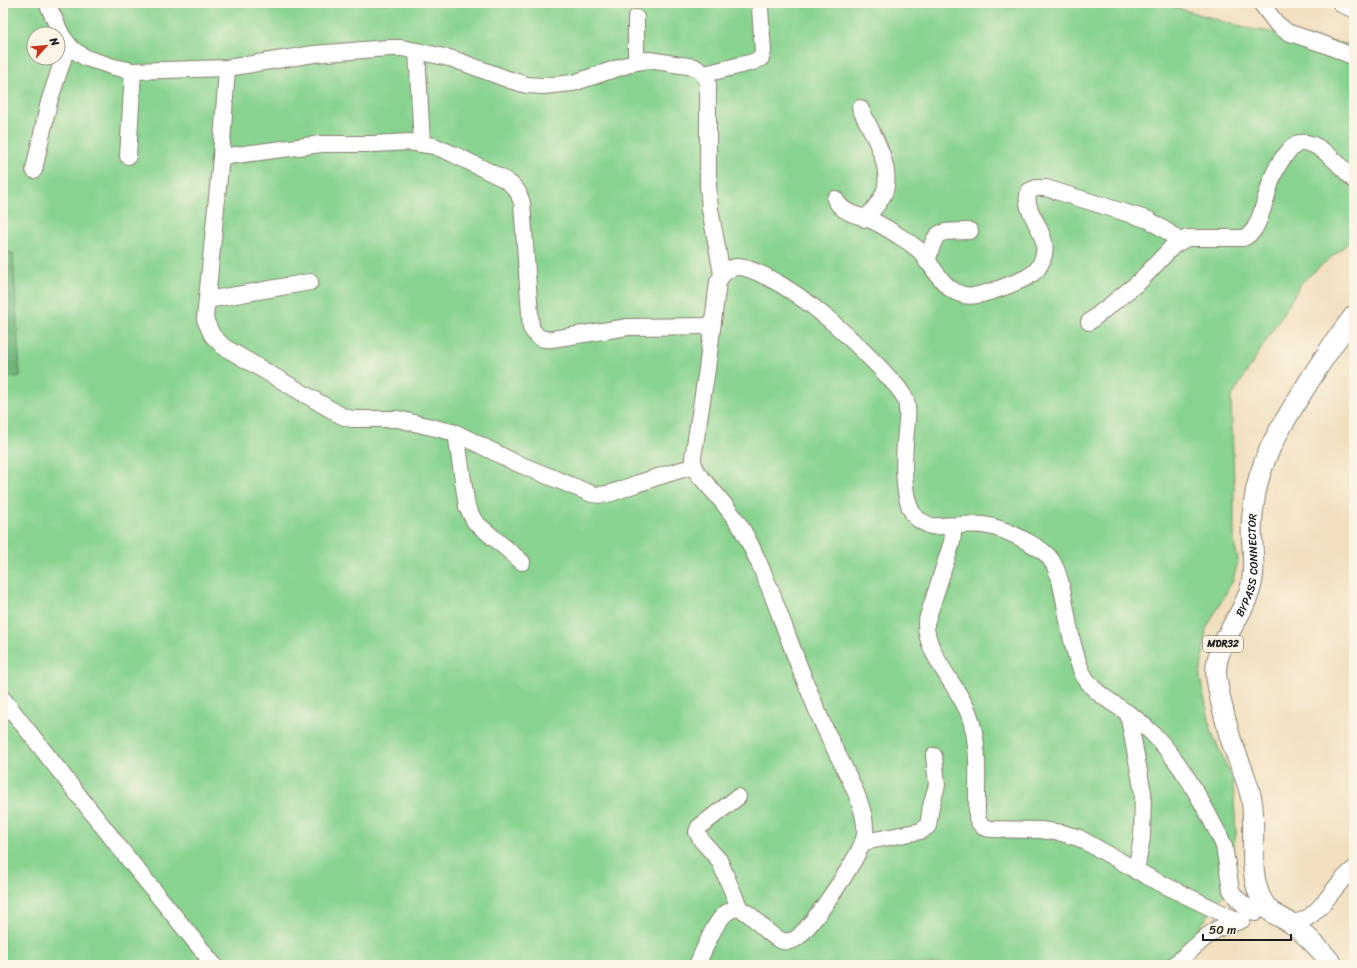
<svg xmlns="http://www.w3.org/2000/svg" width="1357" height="968" font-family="Sriracha,sans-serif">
  <rect width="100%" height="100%" fill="#fcf5e5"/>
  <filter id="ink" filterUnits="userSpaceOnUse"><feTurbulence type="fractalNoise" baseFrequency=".025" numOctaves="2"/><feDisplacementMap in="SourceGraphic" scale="8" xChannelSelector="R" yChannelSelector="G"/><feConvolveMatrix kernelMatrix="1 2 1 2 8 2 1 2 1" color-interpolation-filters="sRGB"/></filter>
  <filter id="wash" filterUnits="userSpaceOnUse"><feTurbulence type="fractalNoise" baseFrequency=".012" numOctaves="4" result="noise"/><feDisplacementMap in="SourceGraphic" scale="16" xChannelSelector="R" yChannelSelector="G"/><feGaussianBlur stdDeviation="0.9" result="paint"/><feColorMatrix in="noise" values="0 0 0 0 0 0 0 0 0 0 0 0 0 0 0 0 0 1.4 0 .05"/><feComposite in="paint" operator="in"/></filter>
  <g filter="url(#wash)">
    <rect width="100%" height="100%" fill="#f1dfbf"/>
    <path fill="#88d390" stroke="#527856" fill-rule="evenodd" d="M 3,3 L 1170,3 L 1174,7 L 1245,28 L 1354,45 L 1354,238 L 1302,282 L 1231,398 L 1234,484 L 1234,542 L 1238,561 L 1233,580 L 1206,629 L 1200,678 L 1212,733 L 1233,781 L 1236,834 L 1224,894 L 1172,965 L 3,965 ZM 34,34 L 58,34 L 58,58 L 34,58 Z"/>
    <path fill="#6eb57a" stroke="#45684b" d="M 3,249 L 13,254 L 20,376 L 3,379 Z"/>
  </g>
  <g filter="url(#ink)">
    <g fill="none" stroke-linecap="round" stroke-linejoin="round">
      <g stroke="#867e6e" stroke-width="18">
        <g id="minor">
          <path d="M 47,3 L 62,36 L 72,49 L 86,58 L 114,67 L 133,71 L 227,68 L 314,54 L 388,48 L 402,48 L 417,51 L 453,59 L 510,80 L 527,85 L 543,86 L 573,83 L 636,62 L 649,60 L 694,67 C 702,71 705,75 708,84 L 708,186 L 710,209 L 722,274"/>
          <path d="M 1261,3 L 1276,23 L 1287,32 L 1326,45 L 1354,57"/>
          <path d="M 636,18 L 636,62"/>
          <path d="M 417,51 L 422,144"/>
          <path d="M 227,68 L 221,157 L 205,319 L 212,335 L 224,347 L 342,416 L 352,419 L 398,419 L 456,433 L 514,462 L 592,494 C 609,497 620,489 636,484 C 655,478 674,471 693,467"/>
          <path d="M 705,74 L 753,62 L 761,58 L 763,51 L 760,8"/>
          <path d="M 860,108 C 871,131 897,172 882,197 C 878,205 871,212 865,219"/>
          <path d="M 128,156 L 133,71"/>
          <path d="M 221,157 L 321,144 L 374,144 L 409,142 L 434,146 L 453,154 L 502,178 L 512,185 L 518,192 L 522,203 L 531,328 C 537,337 540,340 552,339 L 628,327 L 712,326"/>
          <path d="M 34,170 L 49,102 L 68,44"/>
          <path d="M 835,199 C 844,215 857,214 873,221 C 882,225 891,231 899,236 C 906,240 913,245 919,250 C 936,268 946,301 978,295 C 987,293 996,290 1004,287 C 1016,282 1034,277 1040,265 C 1057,234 1020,215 1029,191 L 1036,188 L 1046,188 L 1149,220 L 1168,232 L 1179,241"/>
          <path d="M 927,262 C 937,228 935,232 970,231"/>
          <path d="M 207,300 L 310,282"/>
          <path d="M 1089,322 L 1139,282 L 1173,246 L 1187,238 L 1243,238 C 1248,236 1252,233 1255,228 C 1268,204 1267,174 1288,152 C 1291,149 1294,144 1300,143 C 1318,139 1342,168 1354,180"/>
          <path d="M 456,433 L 467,507 L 475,522 L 522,562"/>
          <path d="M 954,526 L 952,542 L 926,623 C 925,653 958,686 969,714 C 981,747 976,783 977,818 C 980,825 983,828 991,829 L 1041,830 L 1062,833 L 1079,838 L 1152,879 L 1238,921"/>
          <path d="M 3,699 L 130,861 L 214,965"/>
          <path d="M 1128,713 L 1143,793 L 1142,837 L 1136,871"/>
          <path d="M 738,797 L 699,827 L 697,832 L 702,841 L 719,860 L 740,909"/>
          <path d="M 864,842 L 921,831 L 928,826 L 931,806 L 937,785 L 934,756"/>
          <path d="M 1292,924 C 1298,922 1305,920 1310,916 C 1327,904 1335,883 1354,869"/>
          <path d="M 697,965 C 704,951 713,925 724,915 C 728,911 734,908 739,909 C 757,913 777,955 798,937 C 814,923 863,853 865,834 C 868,806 840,762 829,737 C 820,719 813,700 805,681 C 784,630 769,577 742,529 C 730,509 713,491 698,474 C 693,465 692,460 694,451 L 707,369 L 718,282 C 730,258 748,268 767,277 C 810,299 848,335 882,370 C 890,380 902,389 906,401 C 909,411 907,421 906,431 C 904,452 901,497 914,515 C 918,521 925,523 931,526 C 948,527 966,523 983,525 C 999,527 1014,534 1028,542 C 1035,546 1043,550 1048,556 C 1059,568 1062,589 1065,604 C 1069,627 1073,651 1082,672 C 1091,692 1112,702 1129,714 C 1137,719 1145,726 1152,733 C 1182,763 1201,800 1220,837 L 1224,846 L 1231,890 C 1236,900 1246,906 1255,913"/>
          <path d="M 1174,965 L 1206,937 L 1217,929 L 1242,920"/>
        </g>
      </g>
      <g stroke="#867e6e" stroke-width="22">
        <g id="major">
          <path d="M 1343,3 L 1354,7"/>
          <path id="s1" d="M 1333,965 C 1322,951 1309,938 1295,926 C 1280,914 1270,918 1260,896 C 1248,870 1256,831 1252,803 C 1249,780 1237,759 1230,737 C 1227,726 1224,714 1221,702 C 1219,692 1216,680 1216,670 C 1218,639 1244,616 1251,586 C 1255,571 1253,555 1252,539 C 1251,527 1252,515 1254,503 C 1259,460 1280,428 1303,391 C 1319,365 1335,340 1354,316"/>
        </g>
      </g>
      <use href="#minor" stroke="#fff" stroke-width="16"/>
      <use href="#major" stroke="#fff" stroke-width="20"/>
    </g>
  </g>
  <g text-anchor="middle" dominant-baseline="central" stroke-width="3" stroke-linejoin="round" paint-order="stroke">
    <rect fill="#fcf5e5" stroke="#5f5d58" stroke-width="1" x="1203" y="636" width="40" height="16" rx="3"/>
    <g font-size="10" font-weight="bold" fill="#1c1c1c">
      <text x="1223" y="644">MDR32</text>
    </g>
    <g font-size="11" fill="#1c1c1c" stroke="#fcf5e5">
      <text stroke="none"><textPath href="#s1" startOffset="446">BYPASS CONNECTOR</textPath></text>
    </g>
  </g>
  <rect width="1357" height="968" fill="none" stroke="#fcf5e5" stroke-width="16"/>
  <g transform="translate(46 46) rotate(63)"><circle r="19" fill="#fcf5e5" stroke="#a29e95"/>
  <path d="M0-3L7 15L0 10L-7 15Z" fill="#c8321e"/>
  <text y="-6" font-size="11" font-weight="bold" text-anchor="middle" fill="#1c1c1c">N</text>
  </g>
  <path d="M1203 934v6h88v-6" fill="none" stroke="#1c1c1c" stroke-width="2"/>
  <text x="1209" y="934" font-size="12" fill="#1c1c1c" stroke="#fcf5e5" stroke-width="3" paint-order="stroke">50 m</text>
</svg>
